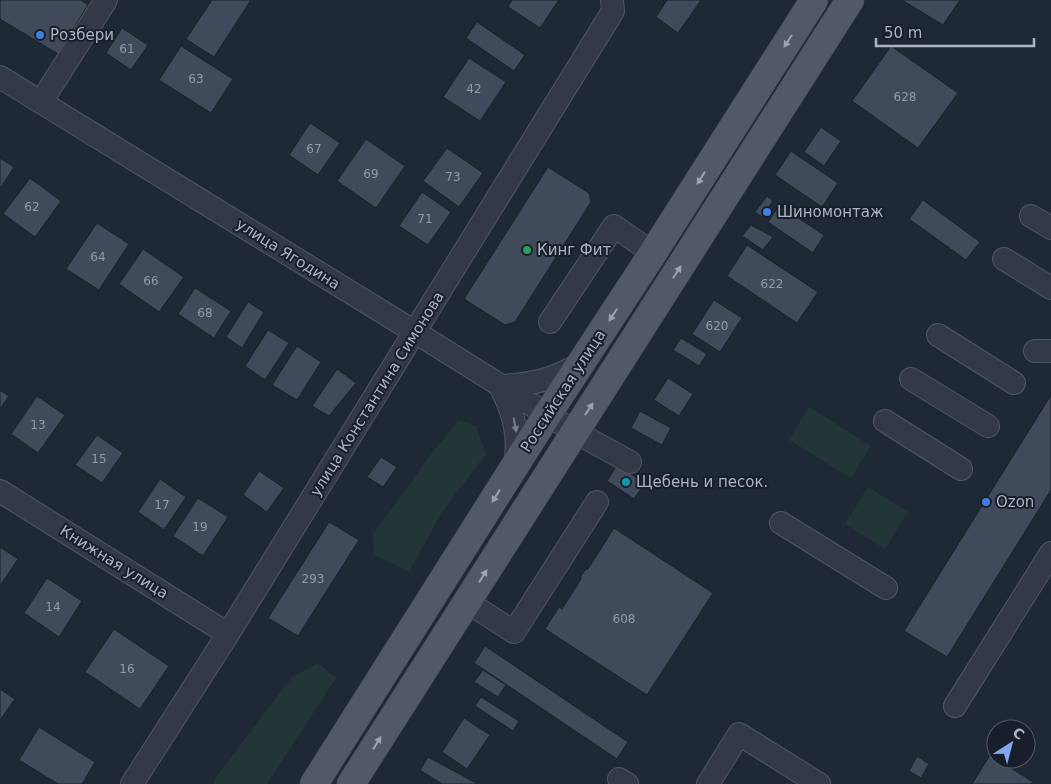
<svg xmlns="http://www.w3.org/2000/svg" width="1051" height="784" font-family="'DejaVu Sans',sans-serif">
  <rect width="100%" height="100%" fill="#1f2835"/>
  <g fill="#223537">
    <path d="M 809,407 L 871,446 L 851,478 L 789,440 Z"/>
    <path d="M 459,420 L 476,426 L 486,454 L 442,512 L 409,572 L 374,555 L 373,534 L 434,450 Z"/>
    <path d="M 868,487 L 908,512 L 885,549 L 845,524 Z"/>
    <path d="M 318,663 L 336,678 L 267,784 L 213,784 L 216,777 L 292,677 Z"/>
  </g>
  <g fill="#414a5a" stroke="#1a212c">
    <path d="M 0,0 L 81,0 L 88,5 L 58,54 L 0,19 Z"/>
    <path d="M 212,0 L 251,0 L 214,57 L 186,39 Z"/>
    <path d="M 512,0 L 559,0 L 540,28 L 508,7 Z"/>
    <path d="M 667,0 L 701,0 L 678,33 L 656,17 Z"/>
    <path d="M 902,0 L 960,0 L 943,25 Z"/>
    <path d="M 477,22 L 525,55 L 514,71 L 466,38 Z"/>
    <path d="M 122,28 L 148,45 L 131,70 L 106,53 Z"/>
    <path d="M 181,46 L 233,79 L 211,113 L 159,80 Z"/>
    <path d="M 891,46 L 958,93 L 918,148 L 852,101 Z"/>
    <path d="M 469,58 L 506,82 L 480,121 L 443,97 Z"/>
    <path d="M 310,123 L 340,143 L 318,175 L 289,155 Z"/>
    <path d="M 821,127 L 841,141 L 824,166 L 804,152 Z"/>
    <path d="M 366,139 L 405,166 L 376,208 L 337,181 Z"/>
    <path d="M 447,148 L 483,173 L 459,207 L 423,181 Z"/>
    <path d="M 791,151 L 838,183 L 822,207 L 775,175 Z"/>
    <path d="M 0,158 L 14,167 L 0,189 Z"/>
    <path d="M 548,167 L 589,193 L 591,202 L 515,322 L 505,325 L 464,299 Z"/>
    <path d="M 30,178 L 61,201 L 35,237 L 3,214 Z"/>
    <path d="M 422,192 L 451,212 L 428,245 L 399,226 Z"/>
    <path d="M 767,196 L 773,201 L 762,217 L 755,212 Z"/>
    <path d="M 923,200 L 980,242 L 966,260 L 909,219 Z"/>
    <path d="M 779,205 L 824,235 L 813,253 L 768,222 Z"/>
    <path d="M 97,223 L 129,244 L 99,290 L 66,269 Z"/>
    <path d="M 751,225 L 773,237 L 763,250 L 742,236 Z"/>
    <path d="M 747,245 L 818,292 L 797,323 L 727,276 Z"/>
    <path d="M 143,249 L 184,277 L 159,312 L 119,284 Z"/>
    <path d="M 195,288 L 231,311 L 214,338 L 178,314 Z"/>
    <path d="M 714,300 L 742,318 L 720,352 L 692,334 Z"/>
    <path d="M 248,302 L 264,312 L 242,348 L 226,337 Z"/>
    <path d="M 268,330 L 289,343 L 265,380 L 245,366 Z"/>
    <path d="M 681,338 L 707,354 L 699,366 L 673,350 Z"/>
    <path d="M 297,346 L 321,362 L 297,400 L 272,385 Z"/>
    <path d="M 337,369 L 356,383 L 329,416 L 312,406 Z"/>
    <path d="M 668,378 L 693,394 L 679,416 L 654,400 Z"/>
    <path d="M 0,390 L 9,396 L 0,409 Z"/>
    <path d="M 1051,395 L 1051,490 L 947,657 L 904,631 Z"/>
    <path d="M 37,396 L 65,415 L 38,453 L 11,434 Z"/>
    <path d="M 640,411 L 671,428 L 662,445 L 631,428 Z"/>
    <path d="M 97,435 L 123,453 L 102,483 L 75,465 Z"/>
    <path d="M 381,457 L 397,467 L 383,487 L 367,477 Z"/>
    <path d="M 617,465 L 645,483 L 634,499 L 607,481 Z"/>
    <path d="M 259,471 L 284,488 L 267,512 L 243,495 Z"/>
    <path d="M 160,479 L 186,497 L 164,530 L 138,512 Z"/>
    <path d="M 198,498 L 228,517 L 203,556 L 173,536 Z"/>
    <path d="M 329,522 L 359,540 L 298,636 L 268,618 Z"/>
    <path d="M 614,528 L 713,593 L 647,695 L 545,629 L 559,607 L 562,609 L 581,579 L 581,576 L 585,570 L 588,569 Z"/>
    <path d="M 0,547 L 18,559 L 0,586 Z"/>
    <path d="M 47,578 L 82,601 L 59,637 L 24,613 Z"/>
    <path d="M 114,629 L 169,666 L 140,709 L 85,672 Z"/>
    <path d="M 485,646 L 628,742 L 617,759 L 474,663 Z"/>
    <path d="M 483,670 L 506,685 L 498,697 L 474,682 Z"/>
    <path d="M 0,689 L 15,699 L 0,720 Z"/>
    <path d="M 481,697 L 519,721 L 513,731 L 475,706 Z"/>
    <path d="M 464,718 L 490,735 L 467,769 L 442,752 Z"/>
    <path d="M 39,727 L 95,762 L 82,784 L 58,784 L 19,760 Z"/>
    <path d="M 990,755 L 1033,782 L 1031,784 L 972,784 Z"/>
    <path d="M 917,756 L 929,764 L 921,778 L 909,771 Z"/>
    <path d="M 428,757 L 478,784 L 442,784 L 420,770 Z"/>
  </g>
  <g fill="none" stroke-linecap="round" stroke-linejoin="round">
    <g stroke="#505764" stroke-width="24">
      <g id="minor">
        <path d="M 0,77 L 415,332 L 575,432 L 630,462"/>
        <path d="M 41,102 L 106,0"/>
        <path d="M 1031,216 L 1051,228"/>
        <path d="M 1004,259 L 1051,288"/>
        <path d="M 550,322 L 614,226 L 653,253"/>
        <path d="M 938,335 L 1014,383"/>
        <path d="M 1035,351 L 1051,351"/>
        <path d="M 911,379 L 988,426"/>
        <path d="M 500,386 C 535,384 552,380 582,363"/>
        <path d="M 500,386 C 514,412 520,437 515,466"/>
        <path d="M 885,421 L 961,469"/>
        <path d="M 0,491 L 228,634"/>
        <path d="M 781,523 L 886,588"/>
        <path d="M 467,602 L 514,632 L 597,502"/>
        <path d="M 955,706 L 1051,553"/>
        <path d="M 619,779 L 627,784"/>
        <path d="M 132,784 L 228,634 L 613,11 L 612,0"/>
        <path d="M 708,784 L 739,734 L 819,784"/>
      </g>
    </g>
    <g stroke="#3c434f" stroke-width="29">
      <g id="major">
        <path d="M 314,784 L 547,415 L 653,253 L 814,0"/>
        <path d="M 351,784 L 850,0"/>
      </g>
    </g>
    <use href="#minor" stroke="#333a46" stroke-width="22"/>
    <use href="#major" stroke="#515966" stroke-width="28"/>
  </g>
  <defs><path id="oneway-solid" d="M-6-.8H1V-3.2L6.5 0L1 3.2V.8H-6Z" transform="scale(1.25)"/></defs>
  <g fill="#9ba2b0">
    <use href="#oneway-solid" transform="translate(788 41) rotate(123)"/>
    <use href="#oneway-solid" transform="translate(701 178) rotate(122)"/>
    <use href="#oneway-solid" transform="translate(677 272) rotate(-57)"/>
    <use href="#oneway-solid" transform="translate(613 315) rotate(123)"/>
    <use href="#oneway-solid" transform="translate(589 409) rotate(-57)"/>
    <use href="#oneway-solid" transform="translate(496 496) rotate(122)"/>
    <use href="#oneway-solid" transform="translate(483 576) rotate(-58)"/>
    <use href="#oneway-solid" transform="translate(377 743) rotate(-58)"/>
  </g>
  <use fill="#767d8b" href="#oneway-solid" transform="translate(515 425) rotate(79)"/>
  <g fill="#3f7fe0" stroke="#181f2a" stroke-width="2">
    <circle cx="40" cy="35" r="5"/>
    <circle cx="767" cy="212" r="5"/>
    <circle cx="986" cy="502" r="5"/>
  </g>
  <circle fill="#2e9e5b" stroke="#181f2a" stroke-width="2" cx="527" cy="250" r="5"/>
  <circle fill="#0f9aa8" stroke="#181f2a" stroke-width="2" cx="626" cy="482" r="5"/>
  <g text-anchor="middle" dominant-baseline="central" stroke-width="4" stroke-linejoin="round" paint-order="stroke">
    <g font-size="12" fill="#929aa9">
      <text x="127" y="49">61</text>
      <text x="196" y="79">63</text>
      <text x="474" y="89">42</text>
      <text x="905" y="97">628</text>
      <text x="314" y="149">67</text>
      <text x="371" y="174">69</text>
      <text x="453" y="177">73</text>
      <text x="32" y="207">62</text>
      <text x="425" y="219">71</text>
      <text x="98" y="257">64</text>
      <text x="151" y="281">66</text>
      <text x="772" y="284">622</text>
      <text x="205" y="313">68</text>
      <text x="717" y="326">620</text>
      <text x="38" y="425">13</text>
      <text x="99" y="459">15</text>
      <text x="162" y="505">17</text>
      <text x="200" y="527">19</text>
      <text x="313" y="579">293</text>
      <text x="53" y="607">14</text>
      <text x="624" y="619">608</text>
      <text x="127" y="669">16</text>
    </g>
    <g font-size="15" fill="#adb4c3" stroke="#181f2a" text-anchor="start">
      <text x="50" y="35">Розбери</text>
      <text x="777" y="212">Шиномонтаж</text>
      <text x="537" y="250">Кинг Фит</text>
      <text x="636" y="482">Щебень и песок.</text>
      <text x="996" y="502">Ozon</text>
    </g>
    <g font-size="15" fill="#adb4c3" stroke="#181f2a">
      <text transform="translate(288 254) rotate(32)">улица Ягодина</text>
      <text transform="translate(563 391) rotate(-57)">Российская улица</text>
      <text transform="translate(377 394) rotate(-58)">улица Константина Симонова</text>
      <text transform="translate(114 562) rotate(32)">Книжная улица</text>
    </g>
  </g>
  <g transform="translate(1011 744) rotate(36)"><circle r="24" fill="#181f2a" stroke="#545b67"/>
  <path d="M0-4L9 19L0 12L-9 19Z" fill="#80a8f5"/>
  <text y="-8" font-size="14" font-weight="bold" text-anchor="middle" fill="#adb4c3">С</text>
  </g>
  <path d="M876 38v8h158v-8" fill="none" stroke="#adb4c3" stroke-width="2.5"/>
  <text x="884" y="38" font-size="15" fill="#adb4c3" stroke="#181f2a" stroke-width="4" paint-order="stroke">50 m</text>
</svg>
